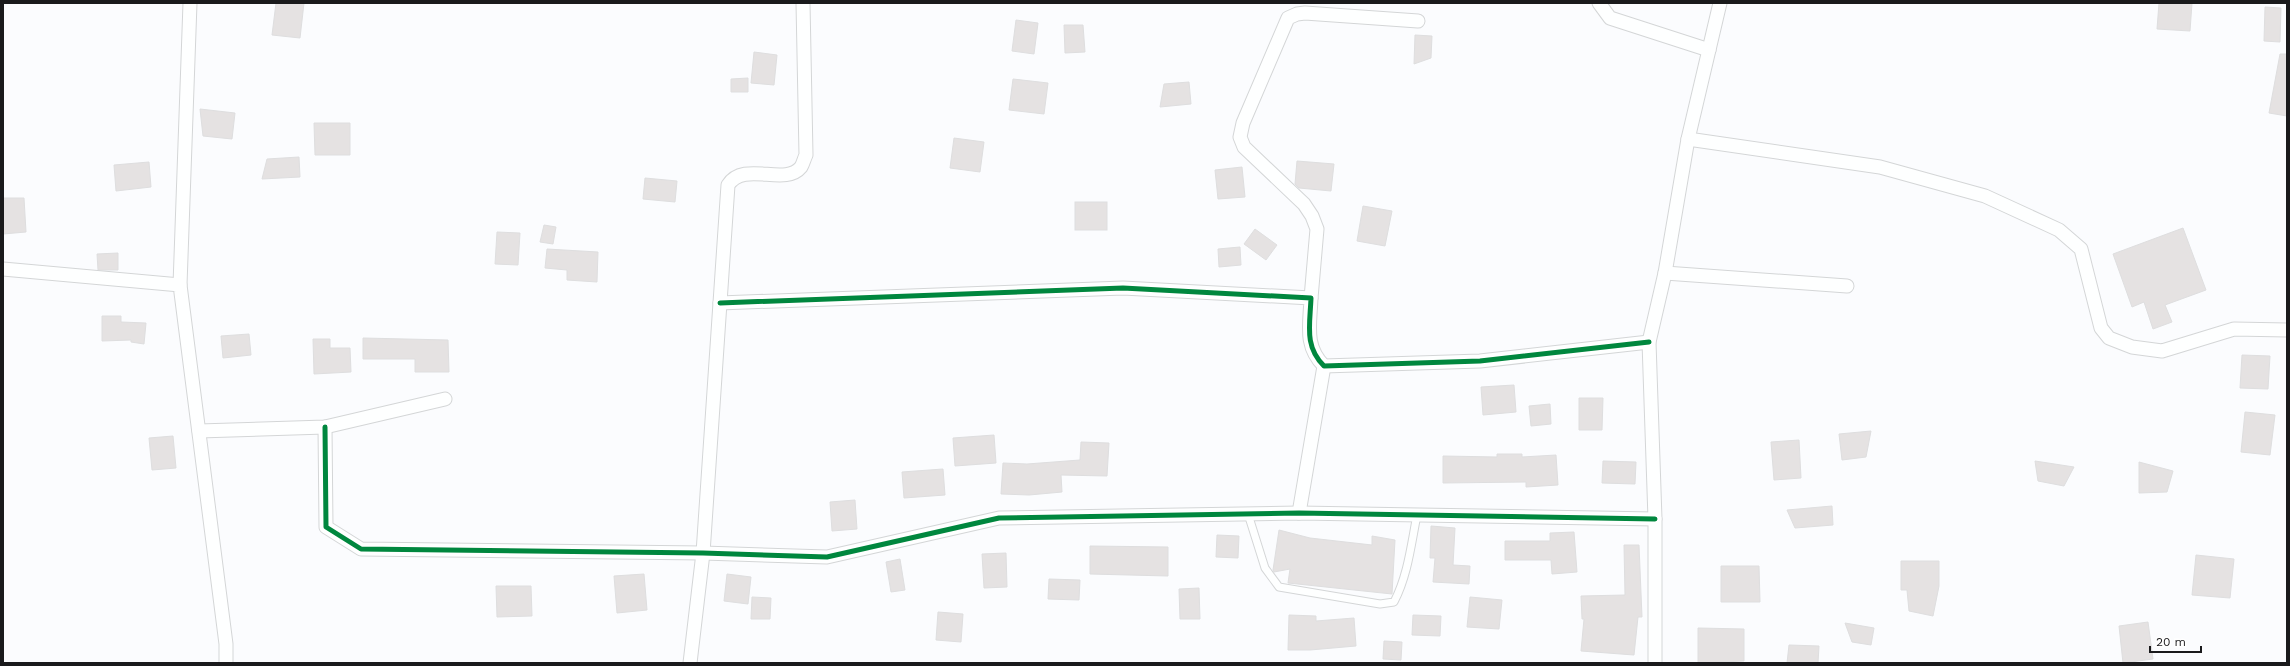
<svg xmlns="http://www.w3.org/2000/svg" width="2290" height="666" font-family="'Work Sans',sans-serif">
  <rect width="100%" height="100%" fill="#fbfcfe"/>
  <g fill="#e5e2e2" stroke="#dededf">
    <path d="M 276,3 L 304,3 L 300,38 L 272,35 Z"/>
    <path d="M 2159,3 L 2192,3 L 2190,31 L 2157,29 Z"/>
    <path d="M 2265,7 L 2281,8 L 2280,42 L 2264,41 Z"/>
    <path d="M 1016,20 L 1038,23 L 1034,54 L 1012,51 Z"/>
    <path d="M 1064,25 L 1083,25 L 1085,52 L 1065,53 Z"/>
    <path d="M 1415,35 L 1432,36 L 1431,58 L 1414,64 Z"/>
    <path d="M 754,52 L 777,55 L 774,85 L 751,83 Z"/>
    <path d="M 2280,54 L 2287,54 L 2287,116 L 2269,113 Z"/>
    <path d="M 748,78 L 748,92 L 731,92 L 731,79 Z"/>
    <path d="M 1013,79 L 1048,83 L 1044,114 L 1009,110 Z"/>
    <path d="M 1189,82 L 1191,104 L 1160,107 L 1164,84 Z"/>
    <path d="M 200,109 L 235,113 L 232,139 L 203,136 Z"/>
    <path d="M 314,123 L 350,123 L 350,155 L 315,155 Z"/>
    <path d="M 954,138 L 984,142 L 980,172 L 950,168 Z"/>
    <path d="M 299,157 L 300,177 L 262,179 L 267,159 Z"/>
    <path d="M 1297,161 L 1334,164 L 1331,191 L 1299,188 L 1295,184 Z"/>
    <path d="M 149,162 L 151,187 L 116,191 L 114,165 Z"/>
    <path d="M 1242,167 L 1245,197 L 1218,199 L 1215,170 Z"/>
    <path d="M 645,178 L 677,181 L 675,202 L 643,199 Z"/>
    <path d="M 3,198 L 24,198 L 26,232 L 3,234 Z"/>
    <rect x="1075" y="202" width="32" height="28"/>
    <path d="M 1363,206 L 1392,211 L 1385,246 L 1357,241 Z"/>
    <path d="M 544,225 L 556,227 L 553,244 L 540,242 Z"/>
    <path d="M 2183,228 L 2206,290 L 2165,305 L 2172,322 L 2153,329 L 2144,302 L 2132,307 L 2113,254 Z"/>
    <path d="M 1255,229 L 1277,245 L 1266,260 L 1244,244 Z"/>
    <path d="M 497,232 L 520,233 L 518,265 L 495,264 Z"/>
    <path d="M 1240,247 L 1241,265 L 1219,267 L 1218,249 Z"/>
    <path d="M 547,249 L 598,252 L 597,282 L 567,280 L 567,270 L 545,268 Z"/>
    <path d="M 118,253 L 118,270 L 98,270 L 97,254 Z"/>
    <path d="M 102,316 L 121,316 L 121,322 L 146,323 L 144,344 L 131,342 L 131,340 L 102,341 Z"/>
    <path d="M 249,334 L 251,355 L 223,358 L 221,336 Z"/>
    <path d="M 363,338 L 448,340 L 449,372 L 415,372 L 415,359 L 363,359 Z"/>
    <path d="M 313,339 L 330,339 L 330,348 L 350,348 L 351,372 L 314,374 Z"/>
    <path d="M 2242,355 L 2270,356 L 2268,389 L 2240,388 Z"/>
    <path d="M 1514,385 L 1516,412 L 1483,415 L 1481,387 Z"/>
    <path d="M 1579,398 L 1603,398 L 1602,430 L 1579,430 Z"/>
    <path d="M 1550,404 L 1551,424 L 1531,426 L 1529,406 Z"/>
    <path d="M 2245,412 L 2275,415 L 2270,455 L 2241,452 Z"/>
    <path d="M 1871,431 L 1866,457 L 1842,460 L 1839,434 Z"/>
    <path d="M 994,435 L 996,463 L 955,466 L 953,438 Z"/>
    <path d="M 173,436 L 176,468 L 152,470 L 149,438 Z"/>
    <path d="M 1799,440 L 1801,478 L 1774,480 L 1771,442 Z"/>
    <path d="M 1081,442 L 1109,443 L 1107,476 L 1061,475 L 1062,492 L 1029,495 L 1001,494 L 1003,463 L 1027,464 L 1080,460 Z"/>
    <path d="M 1497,454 L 1522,454 L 1522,457 L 1556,455 L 1558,485 L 1526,487 L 1526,482 L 1443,483 L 1443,456 L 1497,457 Z"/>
    <path d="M 1603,461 L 1636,462 L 1635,484 L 1602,483 Z"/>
    <path d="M 2035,461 L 2074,467 L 2064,486 L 2038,481 Z"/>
    <path d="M 2139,462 L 2173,471 L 2167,492 L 2139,493 Z"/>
    <path d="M 943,469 L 945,495 L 904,498 L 902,472 Z"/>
    <path d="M 855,500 L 857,529 L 832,531 L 830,502 Z"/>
    <path d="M 1832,506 L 1833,525 L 1795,528 L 1787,510 Z"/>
    <path d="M 1431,526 L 1455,528 L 1453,565 L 1470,566 L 1469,584 L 1433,582 L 1435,558 L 1430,558 Z"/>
    <path d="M 1279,530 L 1310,538 L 1372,545 L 1372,536 L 1395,540 L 1392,594 L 1288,583 L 1290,569 L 1274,572 L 1273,570 Z"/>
    <path d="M 1574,532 L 1577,572 L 1552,574 L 1551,560 L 1505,560 L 1505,541 L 1550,541 L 1550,533 Z"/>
    <path d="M 1217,535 L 1239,536 L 1238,558 L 1216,557 Z"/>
    <path d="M 1624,545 L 1639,545 L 1642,617 L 1638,617 L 1634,655 L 1581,651 L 1584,619 L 1582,619 L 1581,596 L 1625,595 Z"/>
    <path d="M 1090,546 L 1168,547 L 1168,576 L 1090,574 Z"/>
    <path d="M 1006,553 L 1007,587 L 984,588 L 982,554 Z"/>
    <path d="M 2196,555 L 2234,559 L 2230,598 L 2192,595 Z"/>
    <path d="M 900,559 L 905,590 L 891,592 L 886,562 Z"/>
    <path d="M 1901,561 L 1939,561 L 1939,586 L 1933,616 L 1909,611 L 1907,590 L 1901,590 Z"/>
    <path d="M 1721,566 L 1759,566 L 1760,602 L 1721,602 Z"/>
    <path d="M 644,574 L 647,610 L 617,613 L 614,576 Z"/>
    <path d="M 727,574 L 751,577 L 748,604 L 724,601 Z"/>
    <path d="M 1049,579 L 1080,580 L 1079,600 L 1048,599 Z"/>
    <path d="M 496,586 L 531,586 L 532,616 L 497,617 Z"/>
    <path d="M 1199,588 L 1200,619 L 1180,619 L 1179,589 Z"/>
    <path d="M 752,597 L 771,598 L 770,619 L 751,619 Z"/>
    <path d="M 1470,597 L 1502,600 L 1499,629 L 1467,627 Z"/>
    <path d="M 938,612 L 963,614 L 961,642 L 936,640 Z"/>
    <path d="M 1289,615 L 1316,616 L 1316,621 L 1354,618 L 1356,646 L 1310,650 L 1288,650 Z"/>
    <path d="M 1413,615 L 1441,616 L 1440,636 L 1412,635 Z"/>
    <path d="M 2148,622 L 2153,659 L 2123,663 L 2119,626 Z"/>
    <path d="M 1845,623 L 1874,628 L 1871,645 L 1852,642 Z"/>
    <path d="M 1698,628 L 1744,629 L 1744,661 L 1698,663 Z"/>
    <path d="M 1384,641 L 1402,642 L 1401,660 L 1383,659 Z"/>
    <path d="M 1789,645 L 1819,646 L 1818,663 L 1787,663 Z"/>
  </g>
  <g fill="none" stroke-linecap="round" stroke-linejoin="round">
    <g stroke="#d4d6d7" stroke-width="9">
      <path id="lane" d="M 1248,514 L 1265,568 L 1279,587 L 1380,604 L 1394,602 C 1408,575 1411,545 1417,515"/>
    </g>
    <g stroke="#d4d6d7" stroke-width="15">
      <g id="street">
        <path d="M 1599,3 L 1610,18 L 1709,50"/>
        <path d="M 1688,139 L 1880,167 L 1985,196 L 2059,230 L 2081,249 L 2101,328 L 2109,338 L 2132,347 L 2162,351 L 2234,329 L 2287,330"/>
        <path d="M 3,269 L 180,285 L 226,644 L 226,663"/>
        <path d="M 1665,273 L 1847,286"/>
        <path d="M 180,285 L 190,3"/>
        <path d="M 1311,298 L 1317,229 L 1312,216 L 1304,204 L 1244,147 L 1240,137 L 1243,123 L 1288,18 L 1297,14 L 1305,13 L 1418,21"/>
        <path d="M 720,303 L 1123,288 L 1311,298 C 1310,325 1304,346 1324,366 L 1480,361 L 1649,342"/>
        <path d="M 325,427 L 326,527 L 361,549 L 703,553 L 827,557 L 999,518 L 1299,513 L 1655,519"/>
        <path d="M 199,431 L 325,427 L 445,399"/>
        <path d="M 1299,513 L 1324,366"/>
        <path d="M 690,663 L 703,553 L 728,185 C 744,160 785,187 801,167 C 803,164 804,159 806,155 L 803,3"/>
        <path d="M 1655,663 L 1655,519 L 1649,342 L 1665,273 L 1688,139 L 1720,3"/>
      </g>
    </g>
    <use href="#lane" stroke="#feffff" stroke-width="7"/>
    <use href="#street" stroke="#feffff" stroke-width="13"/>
    <g stroke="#fff" stroke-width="8">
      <g id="cycleway">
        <path d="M 720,303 L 1123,288 L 1311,298 C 1310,325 1304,346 1324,366 L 1480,361 L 1649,342"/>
        <path d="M 325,427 L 326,527 L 361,549 L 703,553 L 827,557 L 999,518 L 1299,513 L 1655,519"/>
      </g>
    </g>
    <use href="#cycleway" stroke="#00873e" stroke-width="5"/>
  </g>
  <rect width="2290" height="666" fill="none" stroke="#1a1a1c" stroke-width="8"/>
  <path d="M2150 646v6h51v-6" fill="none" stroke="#1a1a1c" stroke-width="2"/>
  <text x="2156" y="646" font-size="12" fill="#1a1a1c" stroke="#ffffff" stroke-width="3" paint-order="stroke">20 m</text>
</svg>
